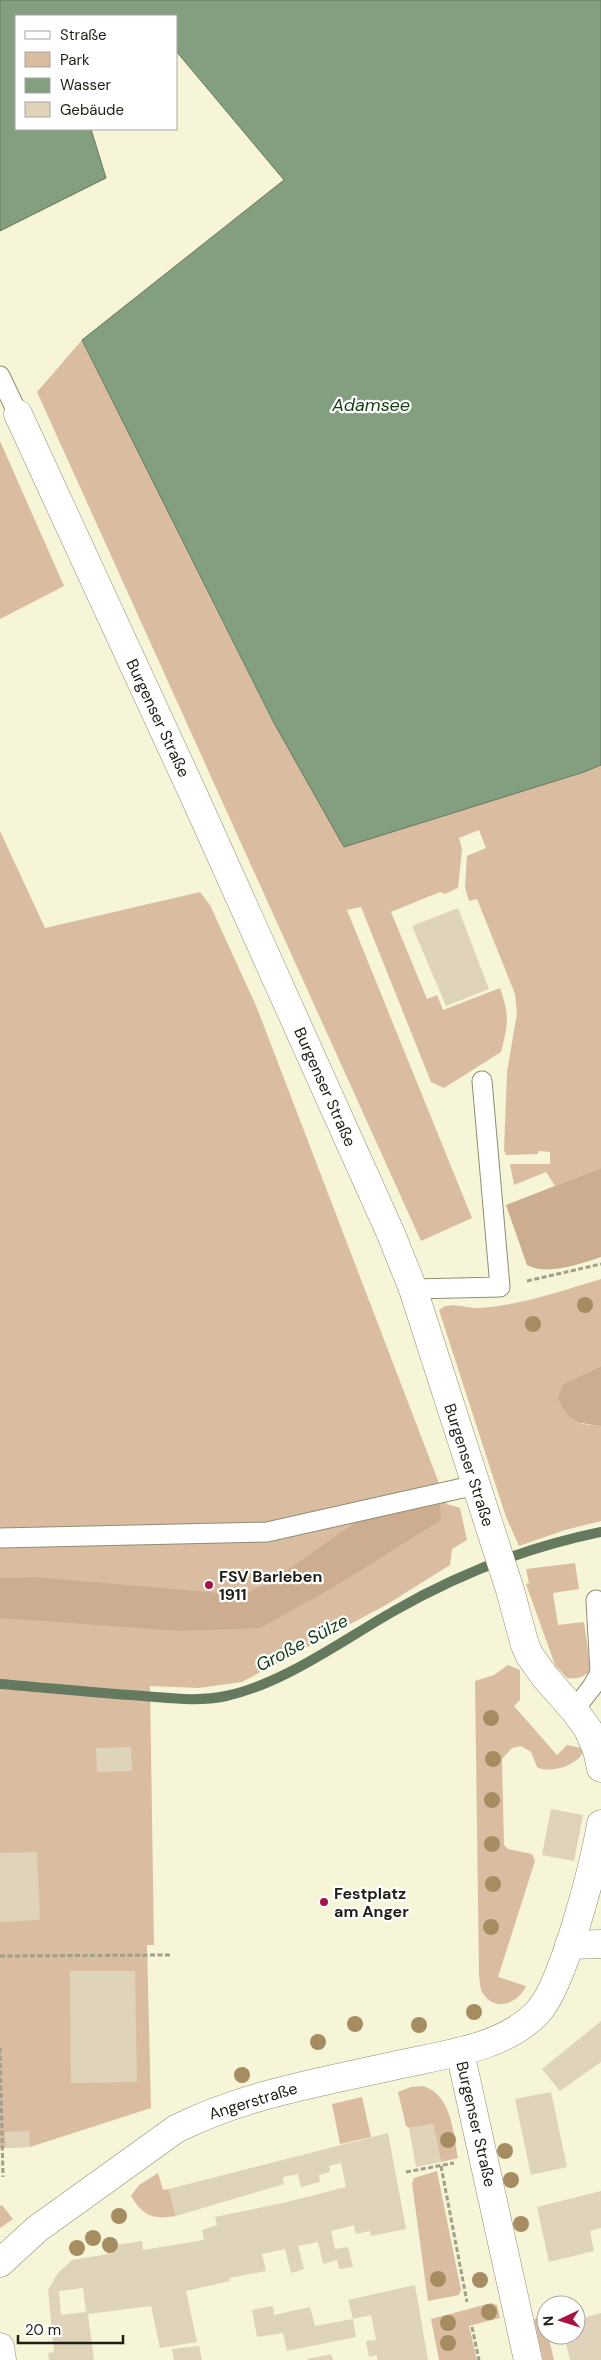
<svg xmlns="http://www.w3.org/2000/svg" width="601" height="2360" font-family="'DM Sans',sans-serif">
  <rect width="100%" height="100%" fill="#f7f5d8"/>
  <g fill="#dabda1">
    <path d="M 82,340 L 274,723 L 601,572 L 601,1168 L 555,1186 L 546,1172 L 514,1185 L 510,1164 L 550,1164 L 550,1152 L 538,1151 L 538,1154 L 506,1155 L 504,1150 L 507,1072 L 517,1013 L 515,994 L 477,899 L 469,901 L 465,887 L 467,856 L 486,848 L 479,830 L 459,838 L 462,849 L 458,888 L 445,894 L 440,892 L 391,912 L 427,999 L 437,995 L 443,1010 L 500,988 C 510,1016 508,1025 501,1052 L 444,1088 L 431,1082 L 361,907 L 347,910 L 472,1218 L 421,1241 L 37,392 Z"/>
    <path d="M 0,441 L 64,586 L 0,619 Z"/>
    <path d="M 0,831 L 45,928 L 200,892 L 210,905 L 257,1008 L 447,1504 L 460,1508 L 467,1540 L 452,1549 L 450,1565 L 386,1605 L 242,1682 L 199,1688 L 150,1686 L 154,1945 L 147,1945 L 151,2108 L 30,2147 L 0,2148 Z"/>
    <path d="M 601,1279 L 601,1366 L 563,1384 L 582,1424 L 601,1426 L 601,1521 L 565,1530 L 519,1546 L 506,1517 L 439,1310 C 450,1300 467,1309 480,1308 C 522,1305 561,1291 601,1279 Z"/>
    <path d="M 575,1563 L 579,1589 L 553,1593 L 558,1625 L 584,1622 L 590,1665 L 589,1672 C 582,1678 576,1679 567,1678 L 555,1665 L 526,1584 L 529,1583 L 526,1569 Z"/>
    <path d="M 508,1665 L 520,1670 L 520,1700 L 514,1706 L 557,1755 L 567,1745 L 581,1748 L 583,1753 C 575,1766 550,1774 537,1767 L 531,1752 L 521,1746 L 512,1748 L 502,1759 L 504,1845 L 508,1849 L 532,1854 L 535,1861 L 498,1977 L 526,1986 C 518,2004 494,2013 482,1992 C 480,1988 480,1981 479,1976 L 475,1681 L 494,1675 Z"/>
    <path d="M 423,2086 C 452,2095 453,2132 458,2158 L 441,2162 L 433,2124 L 409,2128 L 406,2126 L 398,2092 L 411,2087 Z"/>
    <path d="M 362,2097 L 371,2137 L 340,2144 L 332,2104 Z"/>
    <path d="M 437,2171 L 461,2290 L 459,2295 L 428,2301 L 412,2183 L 414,2178 Z"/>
    <path d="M 158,2173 L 163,2190 L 169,2189 L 176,2216 C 153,2220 143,2216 131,2196 L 139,2185 Z"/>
    <path d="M 2,2205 L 13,2219 L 0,2228 L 0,2206 Z"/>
    <path d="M 491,2303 L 497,2305 L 500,2318 L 469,2326 L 477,2360 L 439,2360 L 431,2319 Z"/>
    <path d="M 543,2312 L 546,2335 L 548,2335 L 554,2360 L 543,2360 L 534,2320 Z"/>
  </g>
  <g fill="#cdad8f">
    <path d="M 601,1168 L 601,1257 C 580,1264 547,1276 527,1265 L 506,1205 Z"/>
    <path d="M 601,1366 L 601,1426 C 577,1423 568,1422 558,1398 L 563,1384 Z"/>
    <path d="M 440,1502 L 441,1520 L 334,1587 L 260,1628 L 180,1631 L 0,1618 L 0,1578 L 35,1577 L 243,1595 L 270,1582 L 356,1522 Z"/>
  </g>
  <path fill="#839f7f" stroke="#65795f" d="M 0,0 L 601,0 L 601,765 L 584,772 L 344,847 L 274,723 L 82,340 L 284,180 L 176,51 L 176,16 L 16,16 L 16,129 L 91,129 L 106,178 L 0,231 Z"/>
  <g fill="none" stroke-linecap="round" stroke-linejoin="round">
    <path stroke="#65795f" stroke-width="10" d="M 0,1684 C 48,1688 95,1693 143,1696 C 170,1698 199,1702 226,1696 C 283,1684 343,1640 394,1611 C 458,1574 528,1547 601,1532"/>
  </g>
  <g fill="#dfd3b9" fill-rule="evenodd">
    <path d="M 458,908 L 489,989 L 446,1006 L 412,926 Z"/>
    <path d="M 131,1747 L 132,1771 L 97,1772 L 96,1748 Z"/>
    <path d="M 551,1809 L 583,1815 L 574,1861 L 542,1855 Z"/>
    <path d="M 37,1852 L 40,1920 L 0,1922 L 0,1853 Z"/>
    <path d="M 70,1971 L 135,1971 L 137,2082 L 71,2083 Z"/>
    <path d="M 601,2021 L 601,2062 L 560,2091 L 542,2069 Z"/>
    <path d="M 551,2092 L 567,2167 L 531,2175 L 515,2099 Z"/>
    <path d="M 433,2124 L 441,2162 L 416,2167 L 409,2128 Z"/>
    <path d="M 29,2131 L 30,2147 L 6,2148 L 5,2132 Z"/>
    <path d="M 388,2133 L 406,2229 L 371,2236 L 370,2231 L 356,2234 L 354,2225 L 331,2231 L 335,2249 L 348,2247 L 353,2267 L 339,2269 L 337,2260 L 323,2264 L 318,2242 L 298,2246 L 304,2269 L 291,2273 L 285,2249 L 262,2254 L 266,2271 L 229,2278 L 230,2281 L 186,2291 L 197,2342 L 160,2348 L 151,2306 L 88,2314 L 94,2360 L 49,2360 L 48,2353 L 54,2352 L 48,2290 L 58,2273 L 72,2260 L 108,2254 L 108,2246 L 142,2241 L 143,2250 L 204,2240 L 202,2230 L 217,2225 L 215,2217 L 287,2202 L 346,2187 L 341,2163 L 329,2166 L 330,2172 L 319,2175 L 320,2182 L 301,2187 L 298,2174 L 283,2177 L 284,2184 L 176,2216 L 169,2189 ZM 83,2288 L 86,2312 L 61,2315 L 59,2291 Z"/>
    <path d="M 601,2191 L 601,2228 L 590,2231 L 594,2251 L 549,2262 L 537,2207 Z"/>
    <path d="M 415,2285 L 428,2360 L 377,2360 L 377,2355 L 369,2357 L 366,2341 L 376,2340 L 371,2315 L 353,2319 L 348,2300 Z"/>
    <path d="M 273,2306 L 274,2315 L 310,2307 L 315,2326 L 353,2319 L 356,2337 L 287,2351 L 283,2333 L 257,2337 L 252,2310 Z"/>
    <path d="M 601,2313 L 601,2360 L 570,2360 L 564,2335 L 576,2335 L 576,2320 Z"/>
    <path d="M 199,2346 L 202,2360 L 174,2360 L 172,2349 Z"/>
    <path d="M 331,2354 L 333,2360 L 307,2360 L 307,2359 Z"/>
  </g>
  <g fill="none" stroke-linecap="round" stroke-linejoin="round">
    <g stroke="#8f8d74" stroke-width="21">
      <g id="service">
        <path d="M 0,376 L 18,414"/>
        <path d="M 413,1289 L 500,1287 L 482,1081"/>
        <path d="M 0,1538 L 267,1532 L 476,1485"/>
        <path d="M 574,1710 L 592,1687 L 600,1673 L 596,1600"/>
      </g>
    </g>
    <g stroke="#8f8d74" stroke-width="29">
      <g id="minor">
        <path d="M 18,414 L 195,798 L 391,1234 L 413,1289 L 510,1590 L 525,1645 L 530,1656 L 545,1677 L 574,1710 L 588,1729 L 597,1750 L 601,1768"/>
        <path d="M 569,1945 L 601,1944"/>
        <path d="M 460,2052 L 528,2360"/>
        <path d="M 0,2263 L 37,2229 L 176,2129 C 246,2094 322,2082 397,2065 C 445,2054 502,2049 537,2013 C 563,1987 595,1863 601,1824"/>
        <path d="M 0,2347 L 2,2360"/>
      </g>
    </g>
    <g stroke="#a09f89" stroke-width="3" stroke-dasharray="5 2.5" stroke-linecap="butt">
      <path d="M 527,1281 L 601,1264"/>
      <path d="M 0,1956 L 171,1955"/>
      <path d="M 0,2048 L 3,2177"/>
      <path d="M 441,2166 L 467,2302"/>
      <path d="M 406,2172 L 454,2163"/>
      <path d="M 472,2327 L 479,2360"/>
    </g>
    <use href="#service" stroke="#fff" stroke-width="19"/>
    <use href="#minor" stroke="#fff" stroke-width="28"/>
  </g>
  <g fill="#a58d61">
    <circle cx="585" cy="1305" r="8"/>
    <circle cx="533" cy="1324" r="8"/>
    <circle cx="491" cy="1718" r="8"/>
    <circle cx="493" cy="1759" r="8"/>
    <circle cx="492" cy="1800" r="8"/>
    <circle cx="492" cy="1844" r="8"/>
    <circle cx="493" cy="1884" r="8"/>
    <circle cx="491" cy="1927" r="8"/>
    <circle cx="474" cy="2012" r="8"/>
    <circle cx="355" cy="2024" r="8"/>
    <circle cx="419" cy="2025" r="8"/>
    <circle cx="318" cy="2042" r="8"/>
    <circle cx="242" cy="2075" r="8"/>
    <circle cx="448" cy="2140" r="8"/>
    <circle cx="505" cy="2151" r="8"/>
    <circle cx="511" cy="2180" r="8"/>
    <circle cx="119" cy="2216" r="8"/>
    <circle cx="521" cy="2224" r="8"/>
    <circle cx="93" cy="2238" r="8"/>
    <circle cx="110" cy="2245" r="8"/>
    <circle cx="77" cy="2248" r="8"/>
    <circle cx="438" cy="2279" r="8"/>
    <circle cx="480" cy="2280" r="8"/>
    <circle cx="489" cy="2312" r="8"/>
    <circle cx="448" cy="2323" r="8"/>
    <circle cx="448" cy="2343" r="8"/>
  </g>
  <g fill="#a81247" stroke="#fff" stroke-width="2">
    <circle cx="209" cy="1585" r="5"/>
    <circle cx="324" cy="1902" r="5"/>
  </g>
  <g text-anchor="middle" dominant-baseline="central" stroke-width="4.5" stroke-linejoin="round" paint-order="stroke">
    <g font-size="16" fill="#201f15" stroke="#fff">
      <text transform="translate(158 718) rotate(65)">Burgenser Straße</text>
      <text transform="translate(325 1087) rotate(66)">Burgenser Straße</text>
      <text transform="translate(469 1465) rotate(72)">Burgenser Straße</text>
      <text transform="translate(253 2101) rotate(-17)">Angerstraße</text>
      <text transform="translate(476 2124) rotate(77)">Burgenser Straße</text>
    </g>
    <g font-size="16" font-weight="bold" fill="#201f15" stroke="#fff" text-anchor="start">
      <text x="219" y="1576">FSV Barleben<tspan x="219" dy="18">1911</tspan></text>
      <text x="334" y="1893">Festplatz<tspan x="334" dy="18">am Anger</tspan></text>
    </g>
    <g font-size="18" font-style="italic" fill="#133d10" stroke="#fff">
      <text x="371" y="405">Adamsee</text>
      <text transform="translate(302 1643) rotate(-28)">Große Sülze</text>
    </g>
  </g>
  <rect x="15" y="15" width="162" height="115" fill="#ffffff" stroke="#a6a5a1"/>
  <rect x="25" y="31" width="25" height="8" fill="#ffffff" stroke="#a6a5a1"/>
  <text x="60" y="40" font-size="15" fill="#201f15">Straße</text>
  <rect x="25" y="52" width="25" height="15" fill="#dabda1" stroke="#a6a5a1"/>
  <text x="60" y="65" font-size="15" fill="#201f15">Park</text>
  <rect x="25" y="78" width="25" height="15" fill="#839f7f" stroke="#a6a5a1"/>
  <text x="60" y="90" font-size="15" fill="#201f15">Wasser</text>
  <rect x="25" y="102" width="25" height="15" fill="#dfd3b9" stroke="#a6a5a1"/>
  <text x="60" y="115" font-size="15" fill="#201f15">Gebäude</text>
  <g transform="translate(561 2320) rotate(266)"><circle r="24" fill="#ffffff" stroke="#a6a5a1"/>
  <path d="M0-4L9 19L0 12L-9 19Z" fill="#a81247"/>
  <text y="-8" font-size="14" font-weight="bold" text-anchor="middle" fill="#201f15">N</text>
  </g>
  <path d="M18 2335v8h105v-8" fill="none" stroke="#201f15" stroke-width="2.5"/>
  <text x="25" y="2335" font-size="15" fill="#201f15" stroke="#ffffff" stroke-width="4" paint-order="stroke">20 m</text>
</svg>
